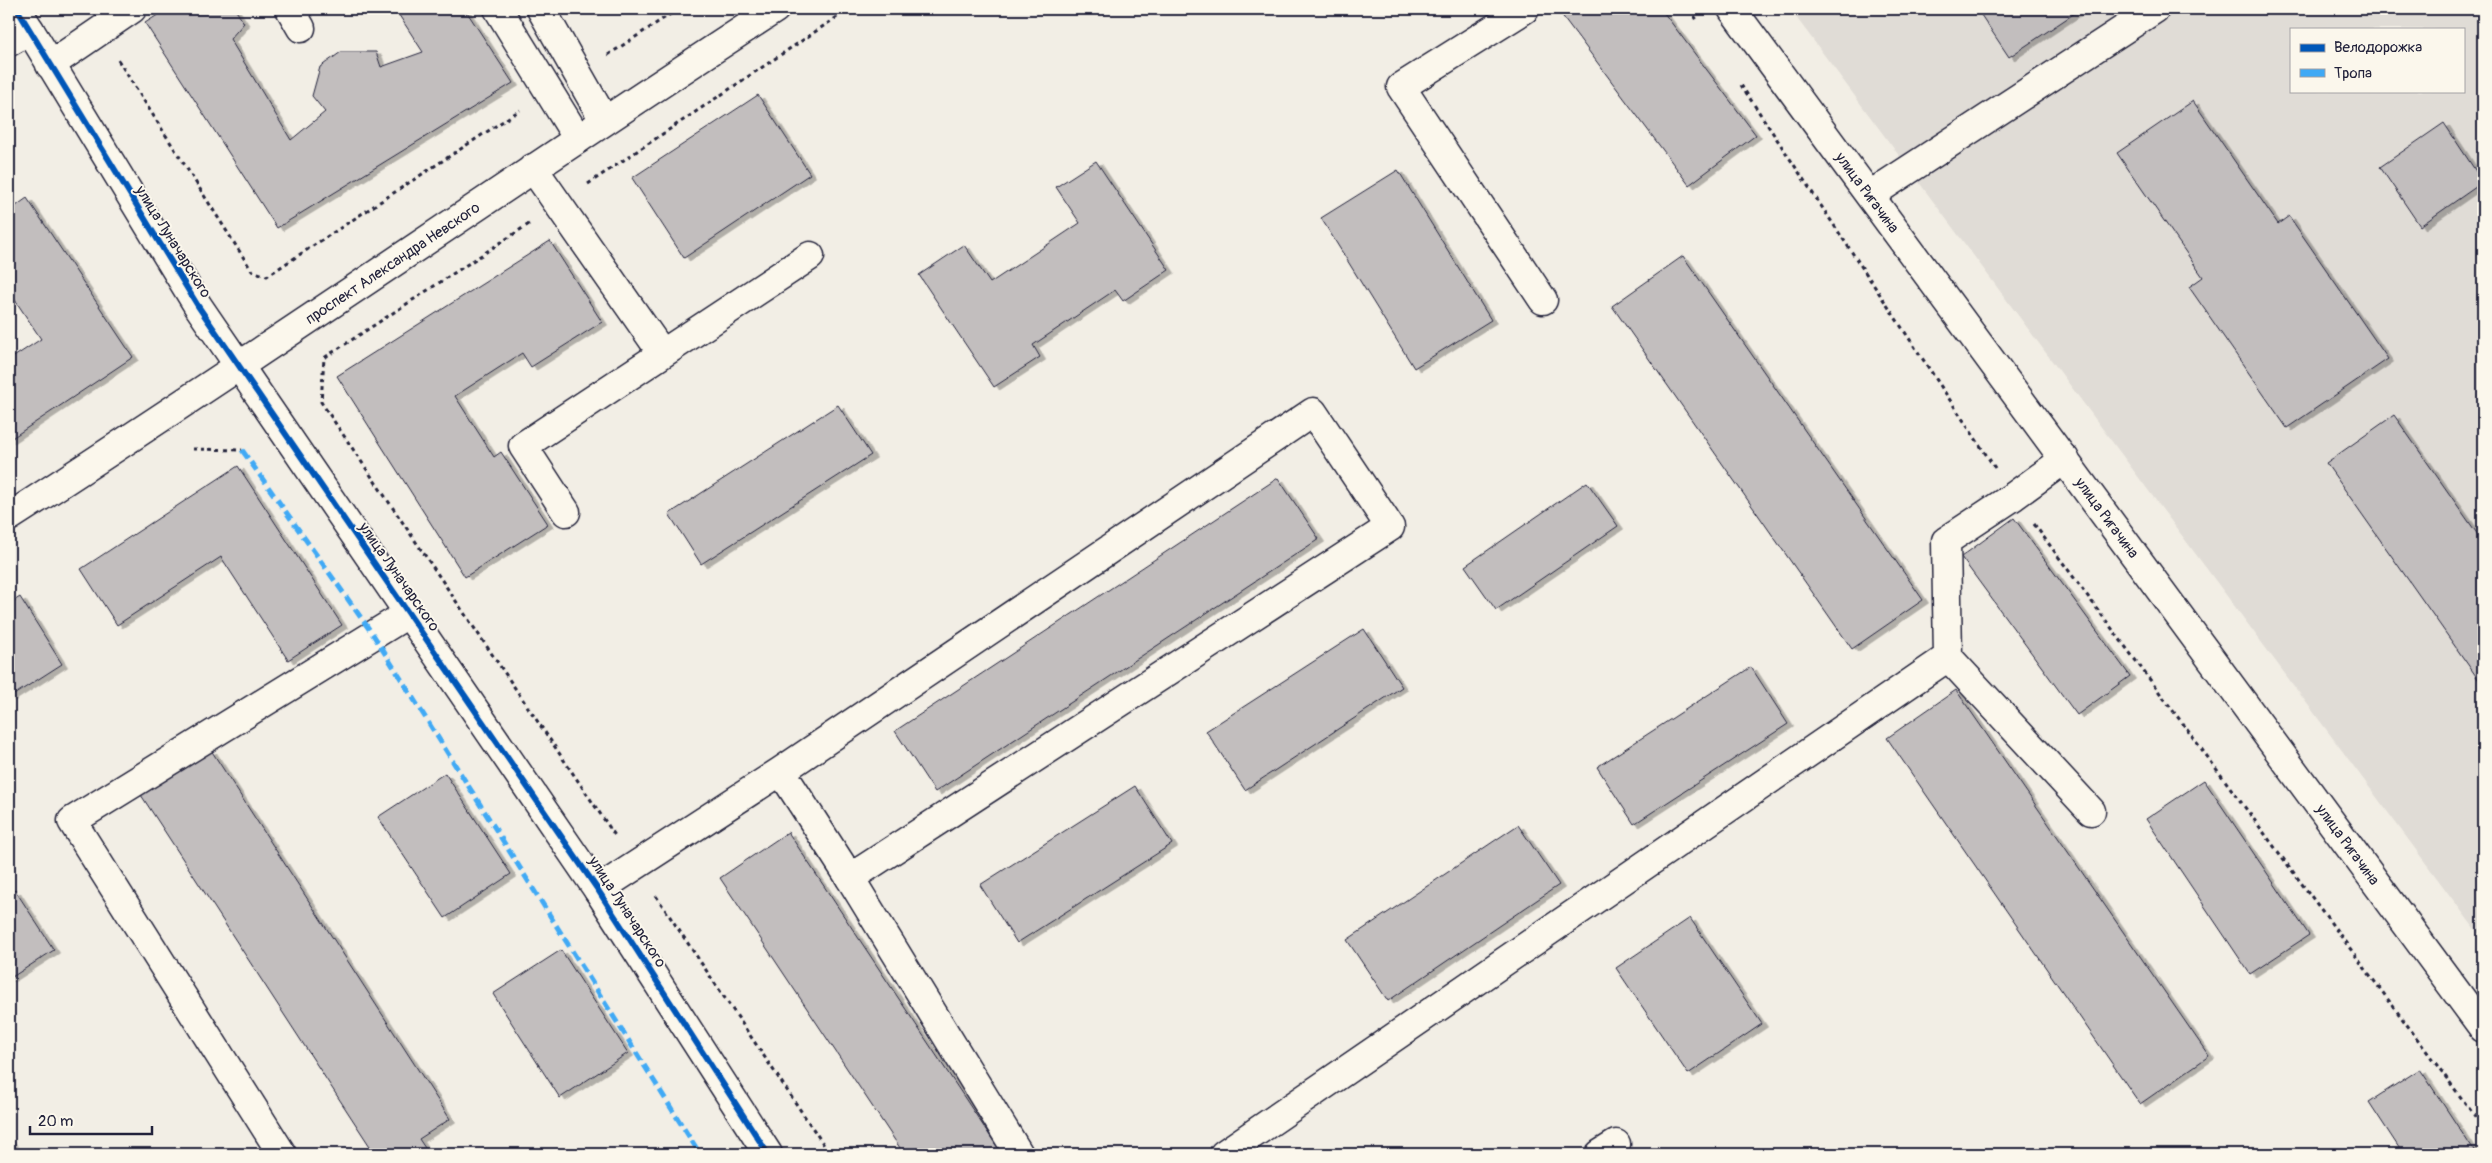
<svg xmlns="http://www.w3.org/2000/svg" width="2492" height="1163" font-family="Pangolin,sans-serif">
  <defs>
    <filter id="shadow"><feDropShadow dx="5.5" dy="3" stdDeviation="0" flood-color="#0004"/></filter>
  </defs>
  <rect width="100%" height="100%" fill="#f2eee5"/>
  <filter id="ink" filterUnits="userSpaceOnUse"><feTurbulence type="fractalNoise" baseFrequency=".02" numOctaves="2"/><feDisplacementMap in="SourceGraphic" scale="10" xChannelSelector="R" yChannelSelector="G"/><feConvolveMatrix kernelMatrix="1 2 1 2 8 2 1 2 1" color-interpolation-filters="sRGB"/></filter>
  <g filter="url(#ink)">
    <path fill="#e0dcd6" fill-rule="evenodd" d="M 1790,9 L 2483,9 L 2483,940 ZM 2291,29 L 2463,29 L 2463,91 L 2291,91 Z"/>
    <g fill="#c2bebe" stroke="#22223b" filter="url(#shadow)">
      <path d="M 167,9 L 235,9 L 244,23 L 230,39 L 291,140 L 325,112 L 312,96 L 320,67 L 341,52 L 376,52 L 381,67 L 423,52 L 395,9 L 465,9 L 513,83 L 277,228 L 145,23 Z"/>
      <path d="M 1559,9 L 1661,9 L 1756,135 L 1689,185 L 1558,10 Z"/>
      <path d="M 1977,9 L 2081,9 L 2009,57 Z"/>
      <path d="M 758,95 L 810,174 L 684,258 L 632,178 Z"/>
      <path d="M 2193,101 L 2278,224 L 2289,216 L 2388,359 L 2287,428 L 2189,287 L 2203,277 L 2117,153 Z"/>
      <path d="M 2444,123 L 2483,182 L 2420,226 L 2380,167 Z"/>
      <path d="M 1096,161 L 1169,270 L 1123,301 L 1115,290 L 1033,345 L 1040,357 L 994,387 L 919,275 L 964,245 L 990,283 L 1080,223 L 1056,187 Z"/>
      <path d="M 1398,170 L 1491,320 L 1414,368 L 1321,218 Z"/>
      <path d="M 27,198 L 133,357 L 9,440 L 9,360 L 41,339 L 9,291 L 9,211 Z"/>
      <path d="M 550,241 L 602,322 L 531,367 L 522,353 L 455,396 L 494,457 L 501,452 L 548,524 L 465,577 L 337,376 Z"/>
      <path d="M 1683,256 L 1923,600 L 1852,649 L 1612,306 Z"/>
      <path d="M 838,405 L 871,455 L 701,564 L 669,514 Z"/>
      <path d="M 2394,415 L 2483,542 L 2483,686 L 2326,463 Z"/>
      <path d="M 238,466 L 342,625 L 288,660 L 221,557 L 117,625 L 81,569 Z"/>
      <path d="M 1278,478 L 1319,539 L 935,792 L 895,731 Z"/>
      <path d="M 1587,482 L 1618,526 L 1496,610 L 1465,566 Z"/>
      <path d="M 2014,518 L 2130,676 L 2077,715 L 1961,557 Z"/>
      <path d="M 20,597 L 62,664 L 9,698 L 9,604 Z"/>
      <path d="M 1364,629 L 1402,687 L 1245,790 L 1206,731 Z"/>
      <path d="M 1751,667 L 1788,724 L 1634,824 L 1597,767 Z"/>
      <path d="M 1956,690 L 2209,1056 L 2140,1104 L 1887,738 Z"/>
      <path d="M 211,750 L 450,1119 L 419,1139 L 429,1154 L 375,1154 L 141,795 Z"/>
      <path d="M 445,773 L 511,874 L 445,918 L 378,817 Z"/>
      <path d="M 2204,780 L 2309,935 L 2250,974 L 2146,819 Z"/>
      <path d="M 1135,786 L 1172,844 L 1017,943 L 980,885 Z"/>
      <path d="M 1518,825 L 1559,885 L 1388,1001 L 1347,940 Z"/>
      <path d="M 788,832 L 1002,1154 L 904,1154 L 720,878 Z"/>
      <path d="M 15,890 L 54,950 L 9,979 L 9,894 Z"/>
      <path d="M 1690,918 L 1762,1024 L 1688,1074 L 1616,968 Z"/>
      <path d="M 561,950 L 628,1053 L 560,1098 L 493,994 Z"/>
      <path d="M 2420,1069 L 2476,1154 L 2403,1154 L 2369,1102 Z"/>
      <path d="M 9,1139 L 19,1154 L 9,1154 Z"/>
    </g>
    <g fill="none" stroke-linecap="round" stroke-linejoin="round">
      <g stroke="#22223b" stroke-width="31">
        <g id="minor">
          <path d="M 17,9 L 198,306 L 598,890 L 768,1154"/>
          <path d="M 290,9 L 301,28"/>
          <path d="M 498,9 L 578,139"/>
          <path d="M 541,9 L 604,120"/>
          <path d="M 1525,9 L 1401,87 L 1543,300"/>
          <path d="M 9,42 L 30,30"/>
          <path d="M 50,65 L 132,9"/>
          <path d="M 533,168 L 662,353"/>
          <path d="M 1870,195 L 2155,9"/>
          <path d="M 566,512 L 523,446 L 810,256"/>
          <path d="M 1948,657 L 2091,811"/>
          <path d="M 850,878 L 1019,1154"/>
          <path d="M 598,890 L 781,771 L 1313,412 L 1390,527 L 850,878 L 781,771"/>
          <path d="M 282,1154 L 72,821 L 409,613"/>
          <path d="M 1224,1154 L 1948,657 L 1946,541 L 2014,496 L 2065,459"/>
          <path d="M 1600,1154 L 1616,1144"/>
        </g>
      </g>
      <g stroke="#22223b" stroke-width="31">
        <g id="major">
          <path id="s1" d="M 1732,9 L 2483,1028"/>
          <path id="s2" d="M 9,517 C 267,351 518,176 775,9"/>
        </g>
      </g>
      <g stroke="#22223b" stroke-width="3" stroke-dasharray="4 4" stroke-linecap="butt">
        <path d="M 1690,9 L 1697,20"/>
        <path d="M 608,55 L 678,9"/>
        <path d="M 118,60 L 252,271 L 267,276 L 520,110"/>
        <path d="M 1741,85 L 1995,468"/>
        <path d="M 588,184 L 849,9"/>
        <path d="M 529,224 L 324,358 L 321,402 L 616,837"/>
        <path d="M 193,449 L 242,450"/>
        <path d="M 2034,524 L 2483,1127"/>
        <path d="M 656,896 L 830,1154"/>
      </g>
      <use href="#minor" stroke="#fbf7ec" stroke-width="28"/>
      <use href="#major" stroke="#fbf7ec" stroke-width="28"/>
      <path stroke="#3fa9f5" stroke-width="5" stroke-dasharray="10 5" stroke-linecap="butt" d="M 242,450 L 374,636 L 700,1154"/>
      <g stroke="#fbf7ec" stroke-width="9">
        <path id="cycleway" d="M 17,9 L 198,306 L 598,890 L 768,1154"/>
      </g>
      <use href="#cycleway" stroke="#0057b8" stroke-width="6"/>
    </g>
  </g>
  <g text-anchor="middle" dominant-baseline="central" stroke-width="4" stroke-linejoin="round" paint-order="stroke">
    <g font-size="15" fill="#22223b" stroke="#fbf7ec">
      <text stroke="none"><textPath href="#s1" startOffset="228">улица Ригачина</textPath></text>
      <text transform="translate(173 242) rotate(58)">улица Луначарского</text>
      <text stroke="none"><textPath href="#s2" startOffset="460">проспект Александра Невского</textPath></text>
      <text stroke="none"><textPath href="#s1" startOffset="632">улица Ригачина</textPath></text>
      <text transform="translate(399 577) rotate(55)">улица Луначарского</text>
      <text stroke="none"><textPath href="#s1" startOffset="1038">улица Ригачина</textPath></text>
      <text transform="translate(627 912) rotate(57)">улица Луначарского</text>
    </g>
  </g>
  <rect width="2492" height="1163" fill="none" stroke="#fbf7ec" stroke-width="30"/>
  <rect x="15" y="15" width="2462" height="1133" fill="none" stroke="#22223b" stroke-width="2" filter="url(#ink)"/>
  <rect x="2290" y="28" width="175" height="65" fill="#fbf7ec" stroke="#a4a2a5"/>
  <rect x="2300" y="44" width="25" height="8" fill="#0057b8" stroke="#a4a2a5"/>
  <text x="2334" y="52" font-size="15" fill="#22223b">Велодорожка</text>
  <rect x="2300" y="69" width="25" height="8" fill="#3fa9f5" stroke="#a4a2a5"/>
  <text x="2334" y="78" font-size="15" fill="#22223b">Тропа</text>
  <path d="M30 1126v8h122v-8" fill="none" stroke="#22223b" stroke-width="2.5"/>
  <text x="38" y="1126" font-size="15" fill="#22223b" stroke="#fbf7ec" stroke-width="4" paint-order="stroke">20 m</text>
</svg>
